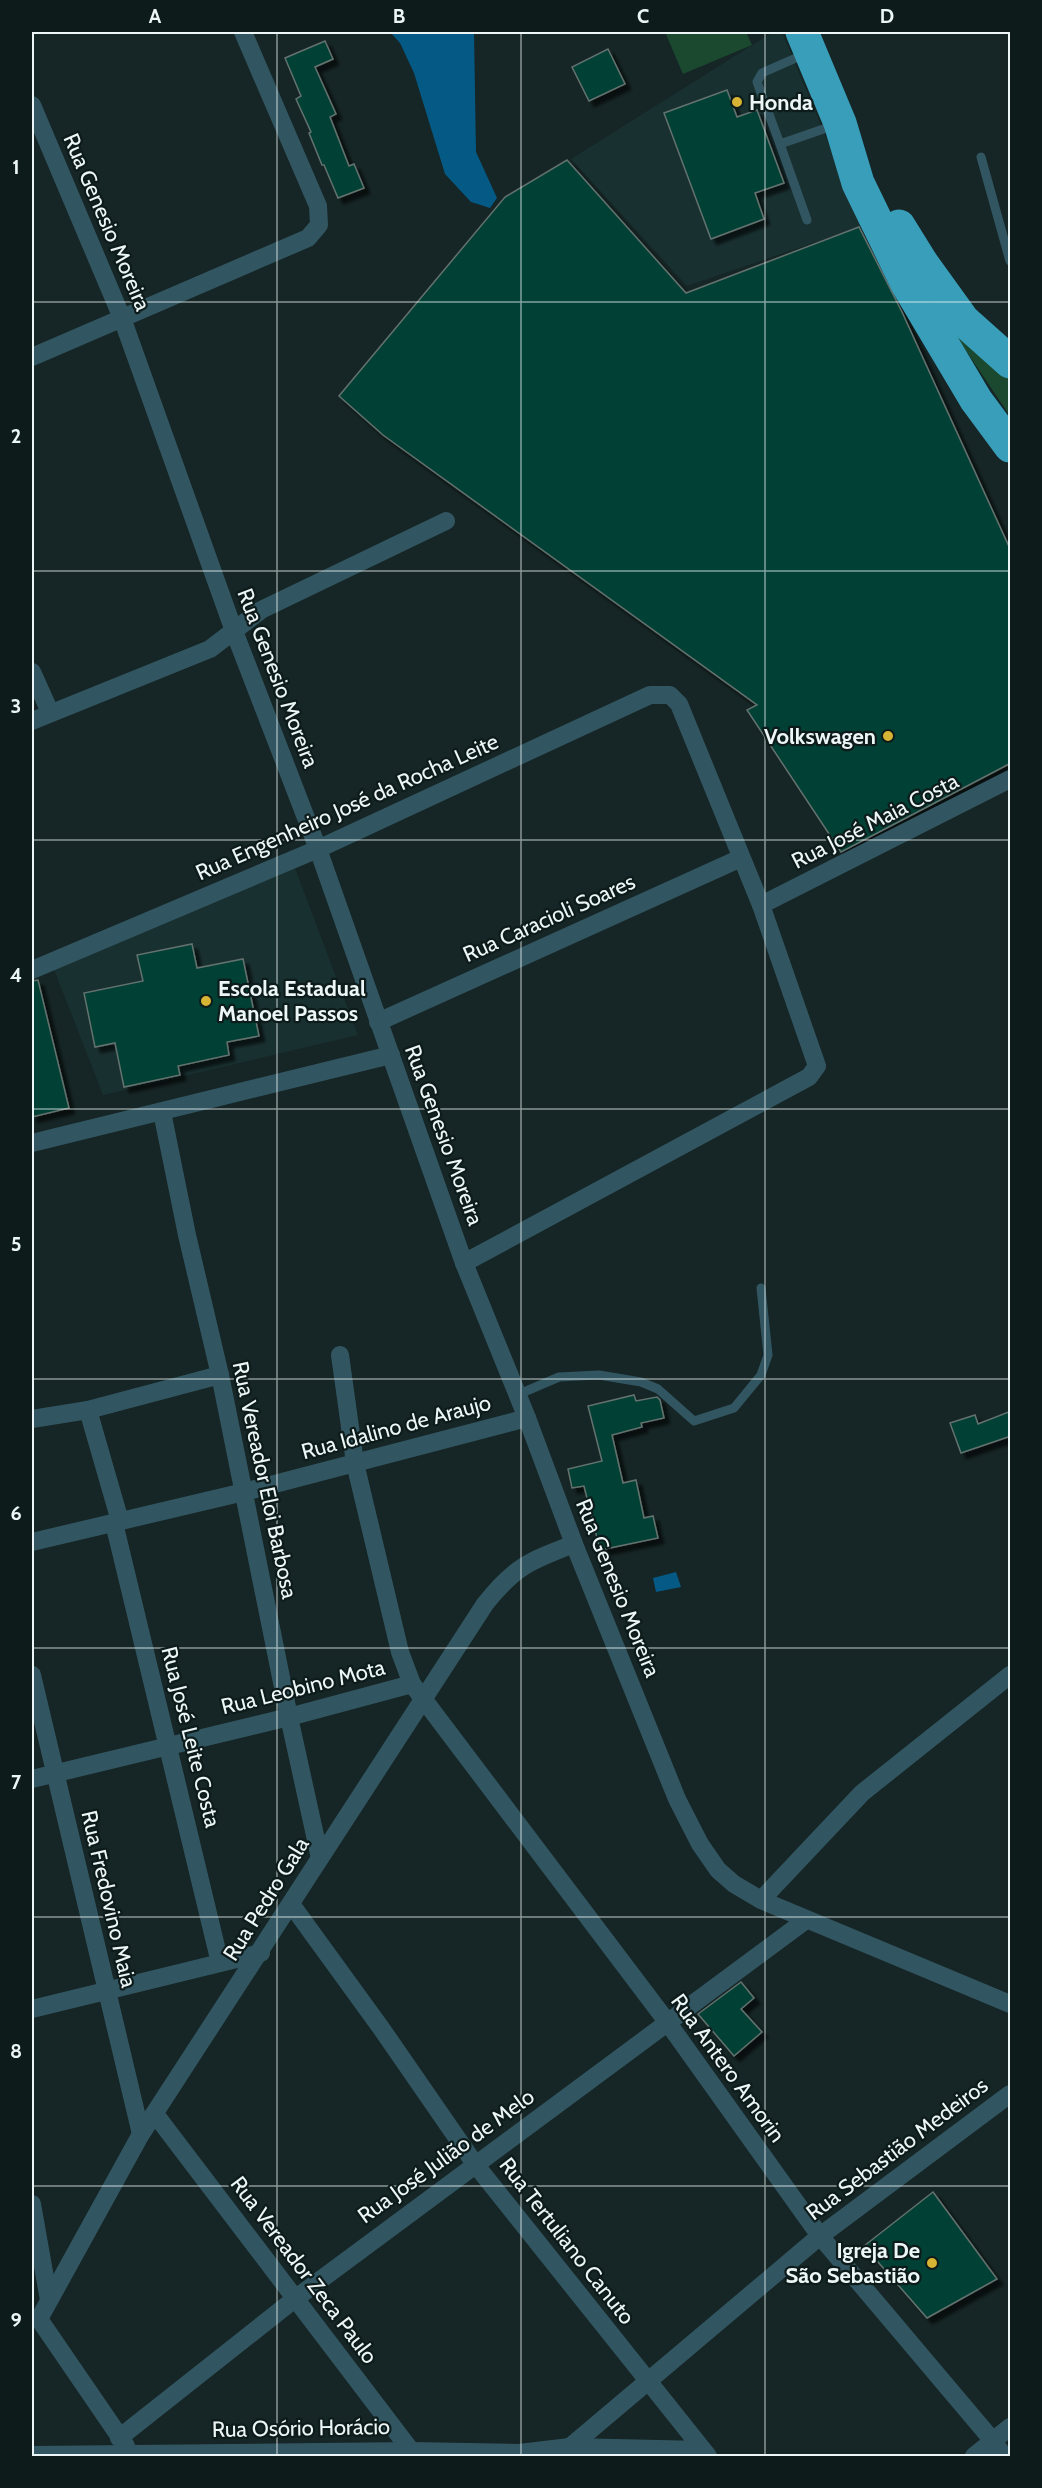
<svg xmlns="http://www.w3.org/2000/svg" width="1042" height="2488" font-family="Cabin,sans-serif">
  <defs>
    <filter id="shadow"><feDropShadow dx="5.5" dy="5.5" stdDeviation="1.5" flood-color="#0009"/></filter>
  </defs>
  <rect width="100%" height="100%" fill="#162525"/>
  <g fill="#193031">
    <path d="M 773,32 L 782,32 L 863,226 L 687,286 L 571,159 Z"/>
    <path d="M 293,863 L 358,1035 L 103,1095 L 53,967 Z"/>
  </g>
  <g fill="#1b492f">
    <path d="M 665,32 L 746,32 L 752,45 L 683,74 Z"/>
    <path d="M 952,330 L 1010,371 L 1010,416 Z"/>
  </g>
  <g fill="#045a85">
    <path d="M 390,32 L 474,32 L 476,152 L 497,198 L 490,208 L 471,202 L 445,174 L 414,73 L 400,43 Z"/>
    <path d="M 676,1572 L 681,1587 L 656,1592 L 653,1578 Z"/>
  </g>
  <g fill="#023f35" stroke="#63726e" stroke-width="1.5" filter="url(#shadow)">
    <path d="M 325,41 L 333,59 L 315,67 L 336,114 L 330,117 L 349,166 L 354,164 L 364,188 L 338,198 L 324,165 L 322,165 L 309,133 L 311,132 L 296,99 L 301,96 L 285,58 Z"/>
    <path d="M 608,49 L 625,84 L 589,101 L 572,67 Z"/>
    <path d="M 727,90 L 737,117 L 757,110 L 784,183 L 755,193 L 764,219 L 711,239 L 664,113 Z"/>
    <path d="M 567,160 L 686,293 L 859,227 L 902,312 L 1011,551 L 1011,763 L 841,852 L 747,710 L 757,705 L 383,435 L 339,396 L 505,197 Z"/>
    <path d="M 192,944 L 197,968 L 243,959 L 259,1036 L 227,1042 L 229,1055 L 178,1066 L 180,1075 L 124,1087 L 115,1043 L 95,1047 L 84,993 L 143,981 L 137,955 Z"/>
    <path d="M 38,980 L 69,1108 L 32,1117 L 32,981 Z"/>
    <path d="M 634,1395 L 636,1401 L 657,1397 L 660,1400 L 664,1418 L 641,1423 L 642,1427 L 612,1435 L 623,1483 L 636,1480 L 644,1518 L 653,1516 L 658,1538 L 600,1550 L 584,1486 L 572,1488 L 568,1469 L 602,1461 L 588,1406 Z"/>
    <path d="M 1011,1411 L 1011,1436 L 961,1453 L 950,1423 L 975,1415 L 978,1424 Z"/>
    <path d="M 741,1982 L 754,1998 L 741,2009 L 762,2032 L 734,2056 L 698,2014 Z"/>
    <path d="M 933,2192 L 997,2279 L 927,2318 L 864,2246 Z"/>
  </g>
  <g fill="none" stroke-linecap="round" stroke-linejoin="round">
    <g stroke="#325661" stroke-width="9">
      <path d="M 805,54 L 762,73 L 757,82 L 780,144 L 835,125"/>
      <path d="M 780,144 L 807,220"/>
      <path d="M 981,157 L 1010,261"/>
      <path d="M 517,1395 L 559,1377 L 599,1375 L 641,1382 L 658,1389 L 694,1421 L 734,1408 L 761,1375 L 768,1355 L 761,1288"/>
    </g>
    <g stroke="#325661" stroke-width="18">
      <path d="M 32,105 L 122,318 L 234,631 L 318,849 L 464,1263 L 527,1418 L 574,1544 L 677,1799 L 700,1844 L 718,1870 L 734,1884 L 761,1900 L 1010,2004"/>
      <path d="M 32,357 L 308,238 L 319,225 L 318,206 L 243,32"/>
      <path d="M 32,672 L 50,712"/>
      <path d="M 32,721 L 210,649 L 261,610 L 446,521"/>
      <path d="M 761,905 L 1010,779"/>
      <path d="M 32,970 L 318,849 L 650,695 L 670,695 L 679,704 L 761,905 L 817,1066 L 809,1077 L 464,1263"/>
      <path d="M 378,1022 L 741,858"/>
      <path d="M 162,1112 L 187,1235 L 220,1375 L 289,1717 L 320,1858"/>
      <path d="M 32,1143 L 391,1055"/>
      <path d="M 340,1355 L 355,1463 L 400,1652 L 412,1684 L 668,2023 L 820,2236 L 993,2441 L 1004,2456"/>
      <path d="M 88,1410 L 120,1521"/>
      <path d="M 32,1419 L 88,1410 L 220,1375"/>
      <path d="M 114,1523 L 220,1963"/>
      <path d="M 32,1542 L 244,1492 L 527,1418"/>
      <path d="M 32,1675 L 141,2134"/>
      <path d="M 32,1779 L 289,1717 L 412,1684"/>
      <path d="M 761,1900 L 862,1793 L 1010,1675"/>
      <path d="M 291,1904 L 381,2028 L 475,2164 L 708,2456"/>
      <path d="M 32,2009 L 261,1953"/>
      <path d="M 155,2114 L 415,2456"/>
      <path d="M 32,2204 L 49,2300"/>
      <path d="M 39,2319 L 141,2134 L 485,1604 C 515,1566 530,1561 574,1544"/>
      <path d="M 39,2319 L 126,2446"/>
      <path d="M 119,2438 L 296,2298 L 806,1920"/>
      <path d="M 570,2447 L 820,2236 L 1010,2094"/>
      <path d="M 32,2455 L 411,2451 L 519,2453 L 570,2447 L 703,2450"/>
      <path d="M 974,2456 L 1010,2427"/>
    </g>
    <g stroke="#389eb9" stroke-width="33">
      <path d="M 802,32 L 840,123 L 858,183 L 907,284 L 976,400 L 1010,446"/>
      <path d="M 899,226 L 922,263 L 963,320 L 1010,362"/>
    </g>
  </g>
  <path fill="none" stroke="#edf6f6" stroke-width="1.5" stroke-opacity="0.55" d="M 277,32 L 277,2456M 521,32 L 521,2456M 765,32 L 765,2456M 32,302 L 1010,302M 32,571 L 1010,571M 32,840 L 1010,840M 32,1109 L 1010,1109M 32,1379 L 1010,1379M 32,1648 L 1010,1648M 32,1917 L 1010,1917M 32,2186 L 1010,2186"/>
  <g fill="#d7b434" stroke="#0d1b1b" stroke-width="2">
    <circle cx="737" cy="102" r="6"/>
    <circle cx="888" cy="736" r="6"/>
    <circle cx="206" cy="1001" r="6"/>
    <circle cx="932" cy="2263" r="6"/>
  </g>
  <g text-anchor="middle" dominant-baseline="central" stroke-width="4.5" stroke-linejoin="round" paint-order="stroke">
    <g font-size="22" font-weight="bold" fill="#edf6f6" stroke="#0d1b1b" text-anchor="start">
      <text x="749" y="102">Honda</text>
      <text x="876" y="736" text-anchor="end">Volkswagen</text>
      <text x="218" y="988">Escola Estadual<tspan x="218" dy="25">Manoel Passos</tspan></text>
      <text x="920" y="2250" text-anchor="end">Igreja De<tspan x="920" dy="25">São Sebastião</tspan></text>
    </g>
    <g font-size="22" fill="#edf6f6" stroke="#0d1b1b">
      <text transform="translate(107 222) rotate(67)">Rua Genesio Moreira</text>
      <text transform="translate(278 678) rotate(69)">Rua Genesio Moreira</text>
      <text transform="translate(347 807) rotate(-24)">Rua Engenheiro José da Rocha Leite</text>
      <text transform="translate(875 821) rotate(-27)">Rua José Maia Costa</text>
      <text transform="translate(549 918) rotate(-24)">Rua Caracioli Soares</text>
      <text transform="translate(444 1135) rotate(70)">Rua Genesio Moreira</text>
      <text transform="translate(396 1427) rotate(-15)">Rua Idalino de Araujo</text>
      <text transform="translate(265 1480) rotate(78)">Rua Vereador Eloi Barbosa</text>
      <text transform="translate(618 1588) rotate(68)">Rua Genesio Moreira</text>
      <text transform="translate(303 1687) rotate(-14)">Rua Leobino Mota</text>
      <text transform="translate(191 1737) rotate(76)">Rua José Leite Costa</text>
      <text transform="translate(109 1899) rotate(77)">Rua Fredovino Maia</text>
      <text transform="translate(266 1899) rotate(-58)">Rua Pedro Gala</text>
      <text transform="translate(728 2068) rotate(54)">Rua Antero Amorin</text>
      <text transform="translate(897 2149) rotate(-37)">Rua Sebastião Medeiros</text>
      <text transform="translate(446 2156) rotate(-36)">Rua José Julião de Melo</text>
      <text transform="translate(567 2241) rotate(52)">Rua Tertuliano Canuto</text>
      <text transform="translate(304 2270) rotate(53)">Rua Vereador Zeca Paulo</text>
      <text transform="translate(301 2428) rotate(-1)">Rua Osório Horácio</text>
    </g>
  </g>
  <rect width="1042" height="2488" fill="none" stroke="#0d1b1b" stroke-width="66"/>
  <rect x="33" y="33" width="976" height="2422" fill="none" stroke="#edf6f6" stroke-width="2"/>
  <g font-size="20" text-anchor="middle" font-weight="bold" fill="#edf6f6">
    <text x="155" y="23">A</text>
    <text x="399" y="23">B</text>
    <text x="643" y="23">C</text>
    <text x="887" y="23">D</text>
    <text x="16" y="174">1</text>
    <text x="16" y="443">2</text>
    <text x="16" y="713">3</text>
    <text x="16" y="982">4</text>
    <text x="16" y="1251">5</text>
    <text x="16" y="1520">6</text>
    <text x="16" y="1789">7</text>
    <text x="16" y="2058">8</text>
    <text x="16" y="2327">9</text>
  </g>
</svg>
